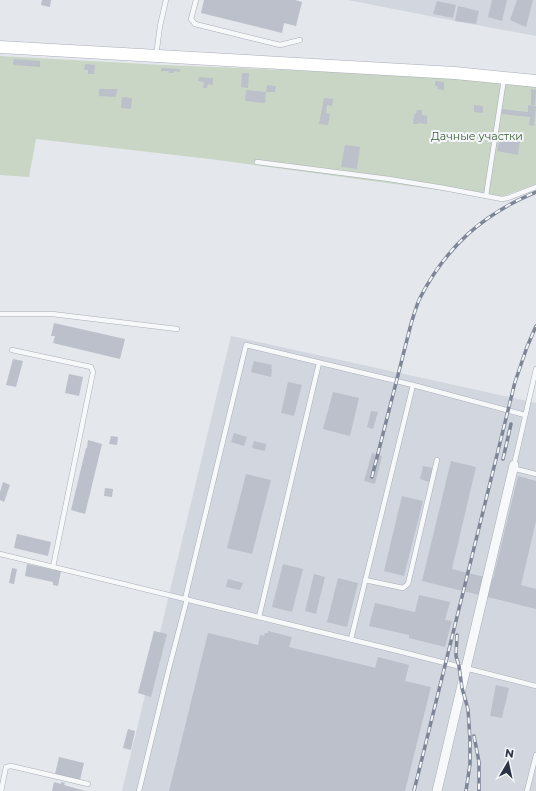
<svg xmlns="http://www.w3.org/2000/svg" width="536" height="791" font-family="Montserrat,sans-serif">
  <rect width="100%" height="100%" fill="#e4e7ec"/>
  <g fill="#d2d6de">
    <path d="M 348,0 L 536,0 L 536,36 L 455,21 Z"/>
    <path d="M 231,336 L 536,403 L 536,791 L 122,791 Z"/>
  </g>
  <path fill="#c9d6c5" d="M 0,56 L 163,65 L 536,80 L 536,184 L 498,198 L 210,159 L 36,139 L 29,177 L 0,175 Z"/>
  <g fill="#bbc0ca">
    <path d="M 42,0 L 51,0 L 50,7 L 41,5 Z"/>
    <path d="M 204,0 L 295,0 L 302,2 L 296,26 L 284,23 L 282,33 L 201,13 Z"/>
    <path d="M 492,0 L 507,0 L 502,21 L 488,17 Z"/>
    <path d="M 517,0 L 533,0 L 526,27 L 510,20 Z"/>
    <path d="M 437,1 L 456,5 L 453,18 L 433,14 Z"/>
    <path d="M 458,6 L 479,11 L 476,24 L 455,21 Z"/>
    <path d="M 14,59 L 40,61 L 40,67 L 13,65 Z"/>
    <path d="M 85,64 L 95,65 L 94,74 L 88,74 L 88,70 L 84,70 Z"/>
    <path d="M 161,68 L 180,69 L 180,72 L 174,71 L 174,73 L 169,73 L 169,71 L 161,71 Z"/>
    <path d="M 242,73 L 249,73 L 248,88 L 241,87 Z"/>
    <path d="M 199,77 L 213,78 L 213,85 L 208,84 L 207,88 L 203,88 L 204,82 L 198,81 Z"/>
    <path d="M 435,81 L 444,82 L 444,90 L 437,89 L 438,86 L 435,86 Z"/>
    <path d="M 267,85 L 276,86 L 275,92 L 266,92 Z"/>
    <path d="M 99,89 L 117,89 L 116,97 L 99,96 Z"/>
    <path d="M 531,89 L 536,90 L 535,105 L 531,105 Z"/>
    <path d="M 246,90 L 266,92 L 265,103 L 245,101 Z"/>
    <path d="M 122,97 L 132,98 L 131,109 L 121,108 Z"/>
    <path d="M 324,98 L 333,99 L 332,106 L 327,105 L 326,113 L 330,114 L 328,125 L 319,124 Z"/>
    <path d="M 474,105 L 483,106 L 483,113 L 474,112 Z"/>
    <path d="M 528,105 L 536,106 L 534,126 L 529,125 L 530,117 L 502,114 L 502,109 L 528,112 Z"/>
    <path d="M 417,110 L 422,110 L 422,115 L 427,116 L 427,124 L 418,123 L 418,124 L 413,124 L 414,114 L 416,114 Z"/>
    <path d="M 497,135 L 520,139 L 518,155 L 497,151 L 499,142 L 496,142 Z"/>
    <path d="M 345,145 L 360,147 L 357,169 L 341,167 Z"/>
    <path d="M 54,323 L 125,339 L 120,359 L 53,343 L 55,336 L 51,336 Z"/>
    <path d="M 13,359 L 23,361 L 16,387 L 6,385 Z"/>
    <path d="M 254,361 L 272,365 L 271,369 L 272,369 L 271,377 L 251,372 Z"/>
    <path d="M 69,374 L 83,377 L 79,396 L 65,393 Z"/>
    <path d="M 288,382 L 302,385 L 294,416 L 281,413 Z"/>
    <path d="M 333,392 L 359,398 L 350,436 L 323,429 Z"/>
    <path d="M 371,411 L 378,412 L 373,429 L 367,427 Z"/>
    <path d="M 234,433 L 247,437 L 244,446 L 231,442 Z"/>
    <path d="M 111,436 L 118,437 L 117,445 L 109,444 Z"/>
    <path d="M 88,440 L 102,444 L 85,514 L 71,510 L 86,448 L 87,448 Z"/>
    <path d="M 254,441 L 266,444 L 265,451 L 252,448 Z"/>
    <path d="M 372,453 L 382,456 L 375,484 L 364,481 Z"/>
    <path d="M 451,461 L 476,467 L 452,569 L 493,579 L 518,476 L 536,481 L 536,521 L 521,585 L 536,589 L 536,609 L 422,581 Z"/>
    <path d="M 423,466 L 434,468 L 430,482 L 420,479 Z"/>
    <path d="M 246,474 L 271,480 L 252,554 L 227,548 Z"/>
    <path d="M 3,482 L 10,485 L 4,502 L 0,500 L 0,492 Z"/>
    <path d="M 105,488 L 113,489 L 112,497 L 104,496 Z"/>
    <path d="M 402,496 L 423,501 L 404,576 L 384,571 Z"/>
    <path d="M 17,534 L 51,542 L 48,556 L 14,548 Z"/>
    <path d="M 27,564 L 61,571 L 58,586 L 53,585 L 53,582 L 25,576 Z"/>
    <path d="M 283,564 L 303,569 L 292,612 L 272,607 Z"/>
    <path d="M 12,568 L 17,569 L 14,584 L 9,583 Z"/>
    <path d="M 314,574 L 325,577 L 316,614 L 305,611 Z"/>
    <path d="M 338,578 L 358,583 L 347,627 L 327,622 Z"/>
    <path d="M 228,579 L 243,583 L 240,590 L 226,587 Z"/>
    <path d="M 419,595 L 450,602 L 445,620 L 452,621 L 445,647 L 409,638 L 409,635 L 369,626 L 375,603 L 415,612 Z"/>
    <path d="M 154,631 L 167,634 L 151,697 L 138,693 Z"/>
    <path d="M 268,631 L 292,637 L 289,647 L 372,667 L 375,668 L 378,657 L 409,665 L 405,681 L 431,687 L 405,791 L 169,791 L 208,633 L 258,645 L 260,635 L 264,636 L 265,633 L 268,633 Z"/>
    <path d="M 496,685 L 509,688 L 502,718 L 490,716 Z"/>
    <path d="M 128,729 L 135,731 L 131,750 L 123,748 Z"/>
    <path d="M 59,757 L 84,763 L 80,780 L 55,774 Z"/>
    <path d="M 54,782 L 61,784 L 61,782 L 65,783 L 64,785 L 85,791 L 52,791 Z"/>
  </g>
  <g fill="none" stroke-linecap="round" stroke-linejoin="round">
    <g stroke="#a9aeb7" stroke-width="5.5">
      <g id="service">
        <path d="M 196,0 L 191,19 L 195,24 L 280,45 L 300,40"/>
        <path d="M 156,56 L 160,26 L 166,0"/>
        <path d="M 257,162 L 389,179 L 444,188 L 502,199 L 508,198 L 536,187"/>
        <path d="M 486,196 L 504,79"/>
        <path d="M 0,314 L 52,314 L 177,329"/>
        <path d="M 12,350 L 91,367 L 93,372 L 53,567"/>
        <path d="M 536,369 L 514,465 L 516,469 L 536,474"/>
        <path d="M 0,554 L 394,650 L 536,686"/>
        <path d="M 365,580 L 403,588 L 408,584 L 437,460"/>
        <path d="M 185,599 L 246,345 L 413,385 L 525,415"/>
        <path d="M 259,617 L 319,363"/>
        <path d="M 351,639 L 413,385"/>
        <path d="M 1,791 L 6,767 L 11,766 L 88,784"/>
        <path d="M 139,791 L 168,672 L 187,599"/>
        <path d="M 527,791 L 536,755"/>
      </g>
    </g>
    <g stroke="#a9aeb7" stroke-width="10">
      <path id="minor" d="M 437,791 L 514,465"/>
    </g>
    <g stroke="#a9aeb7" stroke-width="13">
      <path id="secondary" d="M 0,47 L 455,73 L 536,81"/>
    </g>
    <use href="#service" stroke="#f7f8fa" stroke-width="4.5"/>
    <use href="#minor" stroke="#f7f8fa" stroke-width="9"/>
    <use href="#secondary" stroke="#fff" stroke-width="12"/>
    <g stroke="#7d8696" stroke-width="3.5">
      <g id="rail">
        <path d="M 503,459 L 511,424"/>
        <path d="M 372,477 L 411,324 C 414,315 416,306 420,298 C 446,247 483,214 536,192"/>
        <path d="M 457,635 L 456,656 L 459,666 L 462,688 L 468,709 L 470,740 L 470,764 L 466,791"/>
        <path d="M 474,736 L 479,762 L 479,791"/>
        <path d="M 414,791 L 515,382 L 527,347 L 536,326"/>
      </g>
    </g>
    <use href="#rail" stroke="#f4f6f9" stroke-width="2" stroke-dasharray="6" stroke-linecap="butt"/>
  </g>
  <g text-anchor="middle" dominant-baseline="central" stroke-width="4" stroke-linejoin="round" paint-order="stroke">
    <g font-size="11" fill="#3f6138" stroke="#f4f6f9">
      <text x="477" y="136">Дачные участки</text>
    </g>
  </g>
  <g transform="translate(508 763) rotate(9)" stroke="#f4f6f9" stroke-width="3" paint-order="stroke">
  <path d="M0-3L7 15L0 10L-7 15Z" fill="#2b3445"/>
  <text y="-6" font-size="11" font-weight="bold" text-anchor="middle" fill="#2b3445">N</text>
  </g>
</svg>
